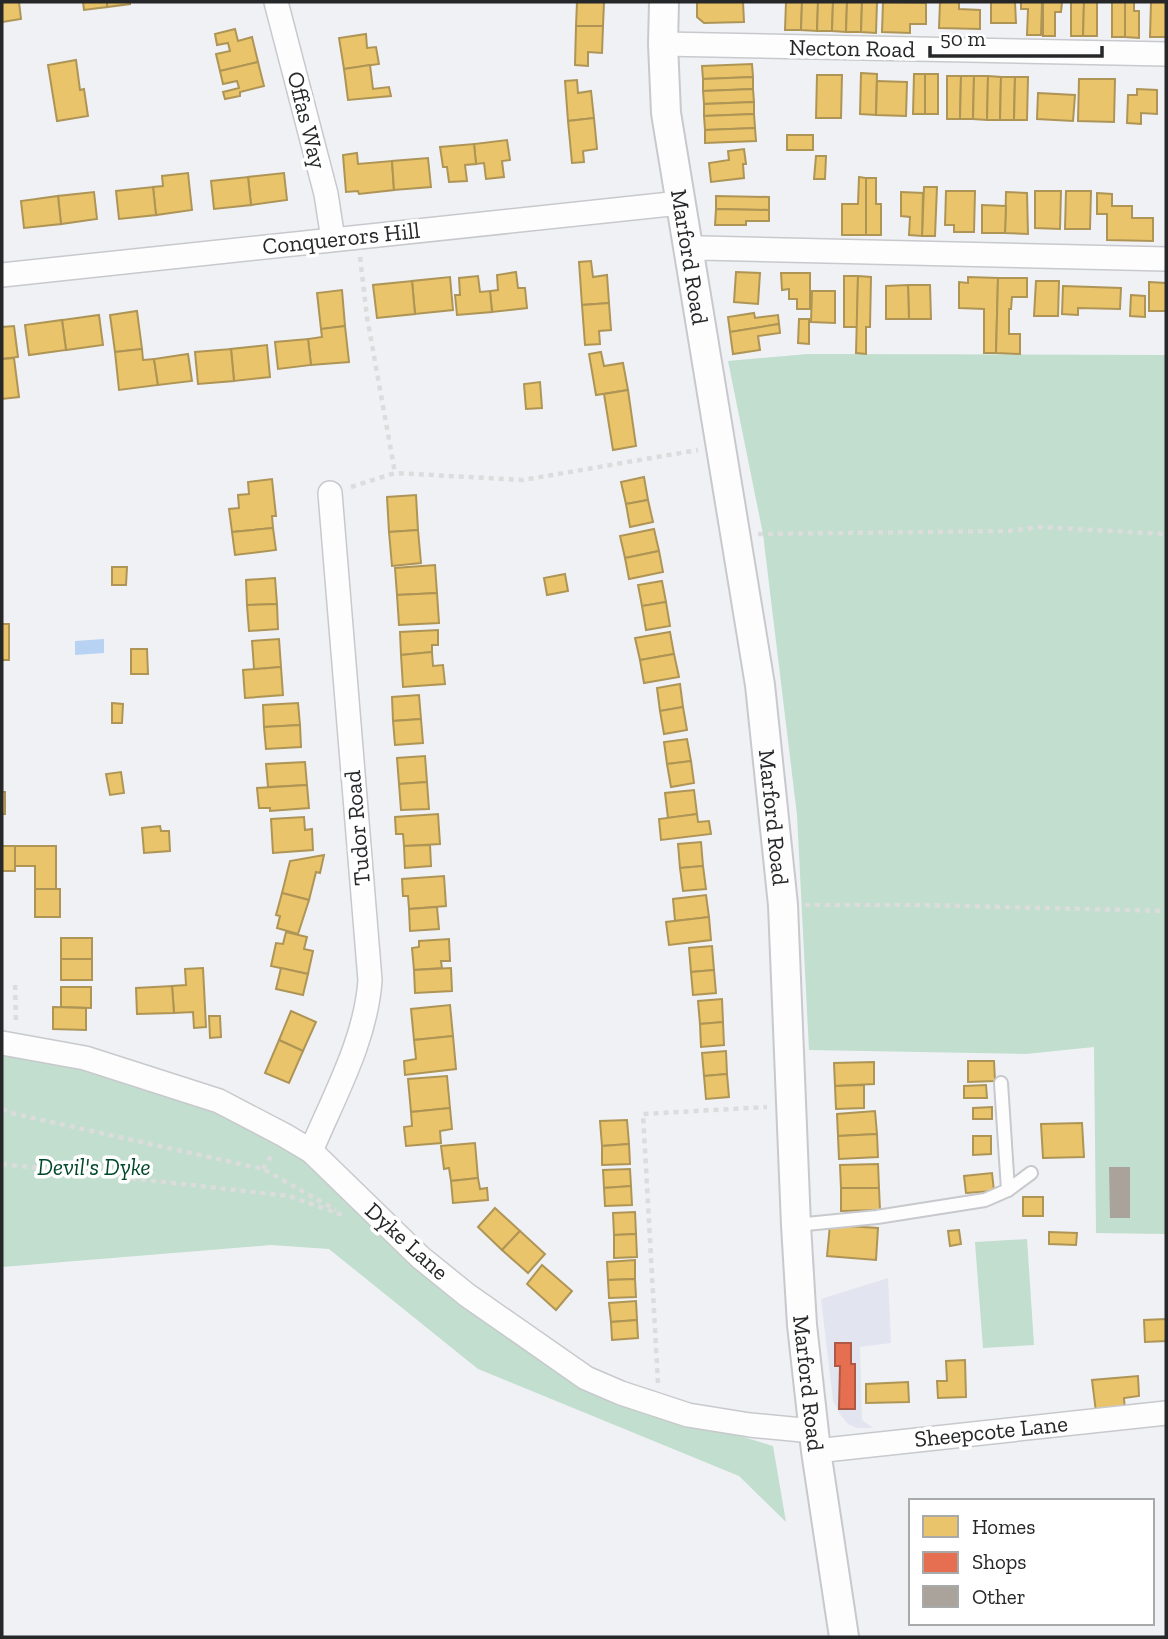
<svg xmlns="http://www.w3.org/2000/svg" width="1168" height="1639" font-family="'Zilla Slab',serif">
  <rect width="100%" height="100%" fill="#f0f1f5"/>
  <path fill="#e2e5ef" d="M 888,1278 L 891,1343 L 860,1347 L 862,1420 L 873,1428 L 857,1428 L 848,1424 L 839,1413 L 833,1400 L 821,1299 Z"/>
  <g fill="#c1dece">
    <path d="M 808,354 L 1166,355 L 1166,1234 L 1096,1233 L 1094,1047 L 1026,1054 L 809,1050 L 797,815 L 763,534 L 728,361 Z"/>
    <path d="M 2,1053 L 96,1071 L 221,1111 L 324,1168 L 591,1386 L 694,1422 L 773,1446 L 786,1522 L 739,1476 L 478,1369 L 329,1249 L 271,1245 L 2,1267 Z"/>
    <path d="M 1027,1239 L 1034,1345 L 983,1348 L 975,1242 Z"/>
  </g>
  <path fill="#b7d2f3" d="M 104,639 L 104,653 L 75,655 L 75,641 Z"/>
  <g fill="#e9c46a" stroke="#ae9556" stroke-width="2">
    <path d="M 2,2 L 19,2 L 21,19 L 2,22 Z"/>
    <path d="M 83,2 L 107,2 L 107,7 L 84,10 Z"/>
    <path d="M 107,2 L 130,2 L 130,4 L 107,7 Z"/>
    <path d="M 577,2 L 604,2 L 603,26 L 576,26 Z"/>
    <path d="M 697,2 L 743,2 L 744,22 L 704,23 L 697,17 Z"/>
    <path d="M 786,2 L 802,2 L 801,30 L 785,30 Z"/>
    <path d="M 802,2 L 818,2 L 817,31 L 801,30 Z"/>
    <path d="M 818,2 L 833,2 L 832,31 L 817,31 Z"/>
    <path d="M 833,2 L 847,2 L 846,32 L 832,31 Z"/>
    <path d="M 847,2 L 862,2 L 861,32 L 846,32 Z"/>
    <path d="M 862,2 L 877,2 L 876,33 L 861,32 Z"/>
    <path d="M 883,2 L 926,3 L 926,24 L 910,24 L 910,33 L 882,32 Z"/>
    <path d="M 940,2 L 959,2 L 959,9 L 980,10 L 980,29 L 939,28 Z"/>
    <path d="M 991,2 L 1015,2 L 1016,23 L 991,23 Z"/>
    <path d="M 1021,2 L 1042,2 L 1041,35 L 1027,35 L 1028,9 L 1021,9 Z"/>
    <path d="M 1043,2 L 1062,2 L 1061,12 L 1055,12 L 1055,36 L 1043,36 Z"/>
    <path d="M 1071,2 L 1084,2 L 1083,36 L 1071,36 Z"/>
    <path d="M 1084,2 L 1097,2 L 1097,36 L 1083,36 Z"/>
    <rect x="1112" y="2" width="13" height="35"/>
    <path d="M 1125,2 L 1134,2 L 1134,11 L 1139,11 L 1139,38 L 1125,37 Z"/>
    <path d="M 1151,2 L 1166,2 L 1166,37 L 1150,37 Z"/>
    <path d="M 576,26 L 603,26 L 602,53 L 588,52 L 588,66 L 575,65 Z"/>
    <path d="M 235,29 L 238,41 L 252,37 L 258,62 L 220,71 L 216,54 L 230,51 L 228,43 L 217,45 L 215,34 Z"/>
    <path d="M 366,34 L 367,48 L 376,47 L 379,64 L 344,69 L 339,38 Z"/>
    <path d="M 76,60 L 80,90 L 84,89 L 88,116 L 57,121 L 48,65 Z"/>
    <path d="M 258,62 L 264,86 L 240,92 L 240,96 L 225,99 L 223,92 L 239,88 L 237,81 L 223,84 L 220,71 Z"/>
    <path d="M 752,64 L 753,77 L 703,79 L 702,66 Z"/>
    <path d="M 370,65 L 373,89 L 389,87 L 391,96 L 348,100 L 344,69 Z"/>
    <path d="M 861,73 L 877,74 L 876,115 L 860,114 Z"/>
    <path d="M 914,74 L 925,74 L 925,114 L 913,114 Z"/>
    <rect x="925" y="74" width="13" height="40"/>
    <path d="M 817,75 L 842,75 L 841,118 L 816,118 Z"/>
    <path d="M 947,76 L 961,76 L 960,119 L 947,119 Z"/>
    <path d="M 961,76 L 974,76 L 973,119 L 960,119 Z"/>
    <path d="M 974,76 L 988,76 L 987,120 L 973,119 Z"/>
    <path d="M 988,76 L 1001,77 L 1000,120 L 987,120 Z"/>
    <path d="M 753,77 L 753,89 L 703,91 L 703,79 Z"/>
    <path d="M 1001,77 L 1015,77 L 1014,120 L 1000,120 Z"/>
    <path d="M 1015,77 L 1028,77 L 1027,120 L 1014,120 Z"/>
    <path d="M 1079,79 L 1115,79 L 1114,122 L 1078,121 Z"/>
    <path d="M 577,80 L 578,93 L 591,91 L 594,118 L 568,121 L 565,81 Z"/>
    <path d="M 877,81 L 907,82 L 906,116 L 876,115 Z"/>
    <path d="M 753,89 L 754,102 L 704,104 L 703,91 Z"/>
    <path d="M 1137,89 L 1157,90 L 1157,114 L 1141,113 L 1141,124 L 1127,123 L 1128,95 L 1137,95 Z"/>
    <path d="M 1038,93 L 1075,95 L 1073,121 L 1037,119 Z"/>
    <path d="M 754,102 L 754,114 L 704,116 L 704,104 Z"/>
    <path d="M 754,114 L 755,128 L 705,130 L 704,116 Z"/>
    <path d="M 594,118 L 597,149 L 583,151 L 584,162 L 572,163 L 568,121 Z"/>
    <path d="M 755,128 L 756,141 L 705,143 L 705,130 Z"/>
    <rect x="787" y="135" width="26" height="15"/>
    <path d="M 507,140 L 510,160 L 502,161 L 504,177 L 486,179 L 484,163 L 476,164 L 474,144 Z"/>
    <path d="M 474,144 L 476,164 L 465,165 L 467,181 L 449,182 L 447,167 L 443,167 L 440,147 Z"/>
    <path d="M 744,149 L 746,164 L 743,164 L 744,178 L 711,182 L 709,163 L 729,160 L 728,151 Z"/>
    <path d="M 357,153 L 358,164 L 392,161 L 394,190 L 359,194 L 358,191 L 346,192 L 343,155 Z"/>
    <path d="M 816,156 L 826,156 L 825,179 L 814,179 Z"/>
    <path d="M 428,158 L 431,187 L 394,190 L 392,161 Z"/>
    <path d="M 188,173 L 192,210 L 156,215 L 153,187 L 163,186 L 162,176 Z"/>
    <path d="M 284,173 L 287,200 L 251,205 L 248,177 Z"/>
    <path d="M 248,177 L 251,205 L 214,209 L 211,181 Z"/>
    <path d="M 859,177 L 866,178 L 866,235 L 842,235 L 842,204 L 858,204 Z"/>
    <path d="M 866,178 L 876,178 L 876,204 L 881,204 L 881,235 L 866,235 Z"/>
    <path d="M 153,187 L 156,215 L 119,219 L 116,191 Z"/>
    <path d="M 924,187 L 937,187 L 935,236 L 922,236 Z"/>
    <path d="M 946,191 L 975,191 L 974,232 L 954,232 L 954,225 L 945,225 Z"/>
    <path d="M 1035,191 L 1061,191 L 1060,229 L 1035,228 Z"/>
    <path d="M 1066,191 L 1091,191 L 1090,229 L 1065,229 Z"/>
    <path d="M 94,192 L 97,219 L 61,224 L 58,196 Z"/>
    <path d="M 901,192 L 923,193 L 922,236 L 909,235 L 910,217 L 901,216 Z"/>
    <path d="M 1006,192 L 1027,193 L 1028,234 L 1005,233 Z"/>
    <path d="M 1097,193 L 1112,194 L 1112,206 L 1132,206 L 1132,218 L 1153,218 L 1153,241 L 1107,240 L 1107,214 L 1097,214 Z"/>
    <path d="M 58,196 L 61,224 L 24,228 L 21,201 Z"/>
    <path d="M 716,196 L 769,197 L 769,210 L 716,209 Z"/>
    <path d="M 982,205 L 1006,206 L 1005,233 L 982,233 Z"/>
    <path d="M 716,209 L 769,210 L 769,221 L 746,221 L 746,225 L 715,225 Z"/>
    <path d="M 591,261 L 593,277 L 607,275 L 609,303 L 582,305 L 579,262 Z"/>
    <path d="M 516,272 L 518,288 L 525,288 L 527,308 L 492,312 L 490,291 L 498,290 L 497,275 Z"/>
    <path d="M 736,272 L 760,273 L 758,304 L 734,302 Z"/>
    <path d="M 781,273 L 810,273 L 810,309 L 797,309 L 797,299 L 789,299 L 789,289 L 782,290 Z"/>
    <path d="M 478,276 L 480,292 L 490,291 L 492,312 L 457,315 L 455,295 L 460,295 L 459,278 Z"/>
    <path d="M 844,276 L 858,276 L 857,327 L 844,327 Z"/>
    <path d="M 858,276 L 871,277 L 870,327 L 866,327 L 866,354 L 856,353 Z"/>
    <path d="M 450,277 L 453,310 L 415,314 L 412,281 Z"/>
    <path d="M 968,277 L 998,278 L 996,353 L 984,353 L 984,309 L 959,308 L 959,282 L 968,283 Z"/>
    <path d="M 998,278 L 1027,278 L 1027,297 L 1012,297 L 1011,309 L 1009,309 L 1009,334 L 1020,334 L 1020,354 L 996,353 Z"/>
    <path d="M 412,281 L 415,314 L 377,318 L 373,285 Z"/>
    <path d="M 1036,281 L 1059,281 L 1058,316 L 1034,316 Z"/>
    <path d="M 1149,282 L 1166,283 L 1166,311 L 1149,311 Z"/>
    <path d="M 908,285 L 930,285 L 931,319 L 909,319 Z"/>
    <path d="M 908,285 L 909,319 L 886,319 L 886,286 Z"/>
    <path d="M 1063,286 L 1121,288 L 1120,309 L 1078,308 L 1078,315 L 1062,314 Z"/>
    <path d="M 342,290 L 345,326 L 321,329 L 317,293 Z"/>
    <path d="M 812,291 L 835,291 L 835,323 L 811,322 Z"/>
    <path d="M 1131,295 L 1145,296 L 1145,317 L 1130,316 Z"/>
    <path d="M 609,303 L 611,330 L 599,331 L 600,344 L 585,345 L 582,305 Z"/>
    <path d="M 137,311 L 142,349 L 115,352 L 110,315 Z"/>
    <path d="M 754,313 L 755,318 L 778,315 L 779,324 L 730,332 L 728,317 Z"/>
    <path d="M 99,315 L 103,345 L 66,350 L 62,320 Z"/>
    <path d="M 799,319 L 809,319 L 809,344 L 798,343 Z"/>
    <path d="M 62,320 L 66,350 L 29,355 L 25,325 Z"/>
    <path d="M 779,324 L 780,333 L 758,336 L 760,350 L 733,354 L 730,332 Z"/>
    <path d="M 14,326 L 18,357 L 2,359 L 2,327 Z"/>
    <path d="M 345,326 L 349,362 L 311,365 L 308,339 L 322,337 L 321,329 Z"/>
    <path d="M 308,339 L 311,365 L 278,369 L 275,342 Z"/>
    <path d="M 267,345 L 270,377 L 234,381 L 231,349 Z"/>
    <path d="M 142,349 L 143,360 L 154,359 L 158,385 L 119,390 L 115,352 Z"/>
    <path d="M 231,349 L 234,381 L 198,384 L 195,352 Z"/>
    <path d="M 601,352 L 604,366 L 623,363 L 628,390 L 596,395 L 589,354 Z"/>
    <path d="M 188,354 L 192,381 L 158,385 L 154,359 Z"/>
    <path d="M 14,358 L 19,397 L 2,399 L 2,359 Z"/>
    <path d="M 540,382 L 542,408 L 526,409 L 524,384 Z"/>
    <path d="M 628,390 L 636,446 L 613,450 L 604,394 Z"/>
    <path d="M 644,477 L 648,500 L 626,504 L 621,482 Z"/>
    <path d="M 272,479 L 276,516 L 272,516 L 273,528 L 232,532 L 229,509 L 239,508 L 238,495 L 249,494 L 248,482 Z"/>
    <path d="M 416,495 L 418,530 L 389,532 L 387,497 Z"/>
    <path d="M 648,500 L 653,522 L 630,527 L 626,504 Z"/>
    <path d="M 273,528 L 276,550 L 235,555 L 232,532 Z"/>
    <path d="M 654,529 L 659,551 L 625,558 L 620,536 Z"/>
    <path d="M 418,530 L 421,563 L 392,566 L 389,532 Z"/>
    <path d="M 659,551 L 663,572 L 629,579 L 625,558 Z"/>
    <path d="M 435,565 L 437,593 L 397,595 L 395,568 Z"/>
    <path d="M 112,567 L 127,567 L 126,585 L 112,585 Z"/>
    <path d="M 565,574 L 568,591 L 547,595 L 544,578 Z"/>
    <path d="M 275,578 L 277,604 L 247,605 L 246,580 Z"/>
    <path d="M 662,581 L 666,602 L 642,606 L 638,585 Z"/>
    <path d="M 437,593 L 439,623 L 399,625 L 397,595 Z"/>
    <path d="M 666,602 L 670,626 L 646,630 L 642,606 Z"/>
    <path d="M 277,604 L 278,629 L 249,631 L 247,605 Z"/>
    <rect x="2" y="624" width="7" height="36"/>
    <path d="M 438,630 L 438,645 L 432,645 L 432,652 L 401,655 L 400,632 Z"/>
    <path d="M 670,632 L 674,654 L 640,660 L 635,638 Z"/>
    <path d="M 279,639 L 281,667 L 254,669 L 252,641 Z"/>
    <path d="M 131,649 L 147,649 L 148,674 L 131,674 Z"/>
    <path d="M 432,652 L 433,666 L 443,665 L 445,684 L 403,687 L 401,655 Z"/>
    <path d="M 674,654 L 679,677 L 644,683 L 640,660 Z"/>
    <path d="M 281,667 L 283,695 L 245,698 L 243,670 Z"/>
    <path d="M 680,684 L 683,707 L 660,711 L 657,688 Z"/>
    <path d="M 419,695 L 421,719 L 393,721 L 392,697 Z"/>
    <path d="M 112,703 L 123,704 L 122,723 L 112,723 Z"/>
    <path d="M 298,703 L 300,725 L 264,727 L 263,705 Z"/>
    <path d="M 683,707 L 687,730 L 664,734 L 660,711 Z"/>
    <path d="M 421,719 L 423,743 L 395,745 L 393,721 Z"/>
    <path d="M 300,725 L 301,747 L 266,749 L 264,727 Z"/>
    <path d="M 687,739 L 691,761 L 667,764 L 664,742 Z"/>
    <path d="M 425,756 L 427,782 L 399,784 L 397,758 Z"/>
    <path d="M 691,761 L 694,783 L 671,787 L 667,764 Z"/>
    <path d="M 305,762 L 307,785 L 268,787 L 266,764 Z"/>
    <path d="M 121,772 L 124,793 L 110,795 L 106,774 Z"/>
    <path d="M 427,782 L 429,809 L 401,810 L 399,784 Z"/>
    <path d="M 307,785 L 309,808 L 270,811 L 270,808 L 259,808 L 257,788 Z"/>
    <path d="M 694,790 L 697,814 L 668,818 L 665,793 Z"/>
    <rect x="2" y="792" width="3" height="22"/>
    <path d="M 438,814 L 440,844 L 404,846 L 403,834 L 396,834 L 395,817 Z"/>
    <path d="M 697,814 L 698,822 L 709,821 L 711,834 L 661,840 L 659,819 Z"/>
    <path d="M 304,817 L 305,830 L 312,829 L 313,850 L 273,853 L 271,819 Z"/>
    <path d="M 160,826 L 161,831 L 169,831 L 170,851 L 144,853 L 142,828 Z"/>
    <path d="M 701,842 L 703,866 L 680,868 L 678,844 Z"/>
    <path d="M 430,845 L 431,866 L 405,868 L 404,846 Z"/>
    <rect x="2" y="846" width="13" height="25"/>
    <path d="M 15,846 L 56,846 L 56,889 L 35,889 L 35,866 L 15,866 Z"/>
    <path d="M 324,855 L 320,873 L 316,872 L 309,900 L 282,893 L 290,861 Z"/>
    <path d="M 703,866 L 706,889 L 683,891 L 680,868 Z"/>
    <path d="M 444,876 L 446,906 L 409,909 L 408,896 L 403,896 L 402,879 Z"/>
    <rect x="35" y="889" width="25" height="28"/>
    <path d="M 282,893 L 309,900 L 298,934 L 277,928 L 280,916 L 276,915 Z"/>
    <path d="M 706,895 L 709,917 L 675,921 L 673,899 Z"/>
    <path d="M 437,907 L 439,929 L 410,931 L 409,909 Z"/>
    <path d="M 709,917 L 711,940 L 669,945 L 666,922 Z"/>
    <path d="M 286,932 L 307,937 L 304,949 L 313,951 L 308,974 L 271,966 L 276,943 L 283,944 Z"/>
    <rect x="61" y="938" width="31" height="21"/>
    <path d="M 449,939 L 450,961 L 441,961 L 442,968 L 414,970 L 412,948 L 419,947 L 419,941 Z"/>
    <path d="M 712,946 L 714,970 L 691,972 L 689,948 Z"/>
    <rect x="61" y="959" width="31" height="21"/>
    <path d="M 203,968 L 206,1027 L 194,1028 L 193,1012 L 174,1013 L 172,986 L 186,985 L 185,969 Z"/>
    <path d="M 281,968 L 308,974 L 303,995 L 276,989 Z"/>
    <path d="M 451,968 L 452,991 L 415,993 L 414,970 Z"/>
    <path d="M 714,970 L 716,993 L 693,995 L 691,972 Z"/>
    <path d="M 172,986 L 174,1013 L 137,1014 L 136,988 Z"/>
    <path d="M 61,987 L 91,987 L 91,1008 L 61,1007 Z"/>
    <path d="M 722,999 L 723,1022 L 700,1024 L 698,1001 Z"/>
    <path d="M 450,1005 L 453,1036 L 414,1040 L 411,1009 Z"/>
    <path d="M 53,1007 L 86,1008 L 86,1030 L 53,1029 Z"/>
    <path d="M 291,1011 L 316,1022 L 303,1051 L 279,1040 Z"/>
    <path d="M 209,1016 L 220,1016 L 221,1037 L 210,1038 Z"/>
    <path d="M 723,1022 L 724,1045 L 701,1047 L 700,1024 Z"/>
    <path d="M 453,1036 L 456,1069 L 405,1075 L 404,1061 L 416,1059 L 414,1040 Z"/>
    <path d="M 279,1040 L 303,1051 L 289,1083 L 265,1073 Z"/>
    <path d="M 726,1051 L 727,1074 L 704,1076 L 702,1053 Z"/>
    <path d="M 968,1061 L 994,1061 L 995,1081 L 968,1082 Z"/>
    <path d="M 874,1062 L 874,1084 L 835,1086 L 834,1063 Z"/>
    <path d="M 727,1074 L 729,1097 L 706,1099 L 704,1076 Z"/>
    <path d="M 447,1076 L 450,1108 L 411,1112 L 408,1079 Z"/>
    <path d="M 864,1085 L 864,1108 L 836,1109 L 835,1086 Z"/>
    <path d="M 986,1085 L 987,1098 L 964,1098 L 964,1086 Z"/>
    <path d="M 992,1107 L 992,1119 L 973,1119 L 973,1108 Z"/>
    <path d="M 450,1108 L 452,1129 L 440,1131 L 441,1143 L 406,1146 L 404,1127 L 412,1126 L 411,1112 Z"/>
    <path d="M 875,1111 L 877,1134 L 838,1136 L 837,1114 Z"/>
    <path d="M 627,1120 L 629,1144 L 602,1146 L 600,1121 Z"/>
    <path d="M 1082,1123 L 1084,1157 L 1043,1158 L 1041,1124 Z"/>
    <path d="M 877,1134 L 878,1157 L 839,1159 L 838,1136 Z"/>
    <path d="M 973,1136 L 991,1136 L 991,1154 L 973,1155 Z"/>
    <path d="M 475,1143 L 478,1178 L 451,1181 L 449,1168 L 444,1169 L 441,1146 Z"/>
    <path d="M 629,1144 L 630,1164 L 602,1165 L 602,1146 Z"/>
    <path d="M 878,1164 L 879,1188 L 841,1188 L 840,1165 Z"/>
    <path d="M 630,1169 L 631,1186 L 604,1188 L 603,1170 Z"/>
    <path d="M 992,1173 L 994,1191 L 966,1193 L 964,1176 Z"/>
    <path d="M 478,1178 L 480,1189 L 487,1188 L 488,1200 L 453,1203 L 451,1181 Z"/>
    <path d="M 631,1186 L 632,1205 L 605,1206 L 604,1188 Z"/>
    <path d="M 841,1188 L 879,1188 L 880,1210 L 841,1211 Z"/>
    <rect x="1023" y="1197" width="20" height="19"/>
    <path d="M 495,1208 L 520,1231 L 502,1250 L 478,1227 Z"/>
    <path d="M 635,1212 L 636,1234 L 614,1235 L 613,1213 Z"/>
    <path d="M 830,1225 L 878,1228 L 876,1260 L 827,1256 Z"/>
    <path d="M 959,1230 L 961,1244 L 950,1246 L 948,1231 Z"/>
    <path d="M 520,1231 L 545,1254 L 528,1273 L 502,1250 Z"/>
    <path d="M 1049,1232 L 1077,1233 L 1076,1245 L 1049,1244 Z"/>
    <path d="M 636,1234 L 637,1257 L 614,1258 L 614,1235 Z"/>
    <path d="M 635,1260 L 635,1279 L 608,1280 L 607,1262 Z"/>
    <path d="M 542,1265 L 572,1291 L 556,1310 L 527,1284 Z"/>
    <path d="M 635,1279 L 636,1297 L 609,1298 L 608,1280 Z"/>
    <path d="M 636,1301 L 637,1320 L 611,1322 L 609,1303 Z"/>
    <path d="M 1166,1319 L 1166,1341 L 1145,1342 L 1144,1320 Z"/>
    <path d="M 637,1320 L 638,1338 L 612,1340 L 611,1322 Z"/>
    <path d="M 965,1360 L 966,1397 L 938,1398 L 937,1381 L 947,1381 L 946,1361 Z"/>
    <path d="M 1138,1376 L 1139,1396 L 1124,1398 L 1125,1410 L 1096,1412 L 1092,1380 Z"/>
    <path d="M 908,1382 L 909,1402 L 866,1403 L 866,1384 Z"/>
  </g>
  <path fill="#e76f51" stroke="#ad5945" stroke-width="2" d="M 835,1343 L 851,1343 L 851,1364 L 855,1364 L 855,1409 L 839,1409 L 840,1366 L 835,1366 Z"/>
  <path fill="#aaa39c" d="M 1109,1167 L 1130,1167 L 1130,1218 L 1110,1218 Z"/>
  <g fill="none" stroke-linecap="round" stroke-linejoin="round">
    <g stroke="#c8c9cc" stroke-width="16">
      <g id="service">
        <path d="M 1001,1083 L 1008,1190"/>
        <path d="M 796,1225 L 877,1217 L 985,1200 L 1008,1190 L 1031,1173"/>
      </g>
    </g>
    <g stroke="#c8c9cc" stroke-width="26">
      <g id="minor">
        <path d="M 276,2 L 326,194 L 333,239"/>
        <path d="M 663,44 L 1166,54"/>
        <path d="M 688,250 L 702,248 L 1166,259"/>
        <path d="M 2,275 L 680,203"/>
        <path d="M 2,1043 L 85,1058 L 219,1101 L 284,1135 L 311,1151 L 420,1257 L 467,1295 L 586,1378 L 621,1393 L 688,1415 L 750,1425 L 813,1431"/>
        <path d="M 311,1151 C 334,1096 366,1040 370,980 L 330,493"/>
        <path d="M 816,1451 L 1166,1413"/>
      </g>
    </g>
    <g stroke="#c8c9cc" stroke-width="32">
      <g id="tertiary">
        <path id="s1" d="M 664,2 L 663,44 L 666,113 L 760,685 L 783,905 L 796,1225 L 802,1325 L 816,1451 L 844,1637"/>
      </g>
    </g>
    <g stroke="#dcdcdd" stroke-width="4.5" stroke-dasharray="5 5" stroke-linecap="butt">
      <path d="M 360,257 L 367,317 L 395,473"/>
      <path d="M 351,487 L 395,473 L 523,480 L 698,450"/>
      <path d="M 758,534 L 1009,531 L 1039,527 L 1166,534"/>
      <path d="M 805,905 L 923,905 L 1166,911"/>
      <path d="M 15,985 L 16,1023"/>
      <path d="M 2,1109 L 15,1114 L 263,1169 L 336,1210"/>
      <path d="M 2,1164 L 289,1196 L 342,1215"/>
      <path d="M 263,1169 L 274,1152"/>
      <path d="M 658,1383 L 643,1114 L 767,1107"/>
    </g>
    <use href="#service" stroke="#fdfdfe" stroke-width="12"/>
    <use href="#minor" stroke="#fdfdfe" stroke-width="23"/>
    <use href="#tertiary" stroke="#fdfdfe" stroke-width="28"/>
  </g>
  <g text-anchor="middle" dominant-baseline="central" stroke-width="7" stroke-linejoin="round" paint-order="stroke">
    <g font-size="23" fill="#262729" stroke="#fff">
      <text transform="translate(852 48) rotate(1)">Necton Road</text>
      <text transform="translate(307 120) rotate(76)">Offas Way</text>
      <text transform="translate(341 238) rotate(-6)">Conquerors Hill</text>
      <text stroke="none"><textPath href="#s1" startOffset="257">Marford Road</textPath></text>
      <text stroke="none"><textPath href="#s1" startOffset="824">Marford Road</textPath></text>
      <text transform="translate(357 828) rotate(-95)">Tudor Road</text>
      <text transform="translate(407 1241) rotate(42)">Dyke Lane</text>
      <text stroke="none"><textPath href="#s1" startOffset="1391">Marford Road</textPath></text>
      <text transform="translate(991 1431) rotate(-6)">Sheepcote Lane</text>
    </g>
    <g font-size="23" font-style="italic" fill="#004829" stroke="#fff">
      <text x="94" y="1167">Devil's Dyke</text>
    </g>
  </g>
  <rect width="1168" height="1639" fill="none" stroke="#262729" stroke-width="7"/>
  <rect x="909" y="1499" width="245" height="126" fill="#ffffff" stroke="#a8a9a9" stroke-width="2"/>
  <rect x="923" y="1516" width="35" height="21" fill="#e9c46a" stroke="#a8a9a9" stroke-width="2"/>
  <text x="972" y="1534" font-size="21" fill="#262729">Homes</text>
  <rect x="923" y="1552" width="35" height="21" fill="#e76f51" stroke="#a8a9a9" stroke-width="2"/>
  <text x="972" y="1569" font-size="21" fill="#262729">Shops</text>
  <rect x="923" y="1586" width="35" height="21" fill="#aaa39c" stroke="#a8a9a9" stroke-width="2"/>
  <text x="972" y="1604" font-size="21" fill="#262729">Other</text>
  <path d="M930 46v10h172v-10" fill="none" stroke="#262729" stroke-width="3.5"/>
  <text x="940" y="46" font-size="21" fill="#262729" stroke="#ffffff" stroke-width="5" paint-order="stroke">50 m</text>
</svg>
